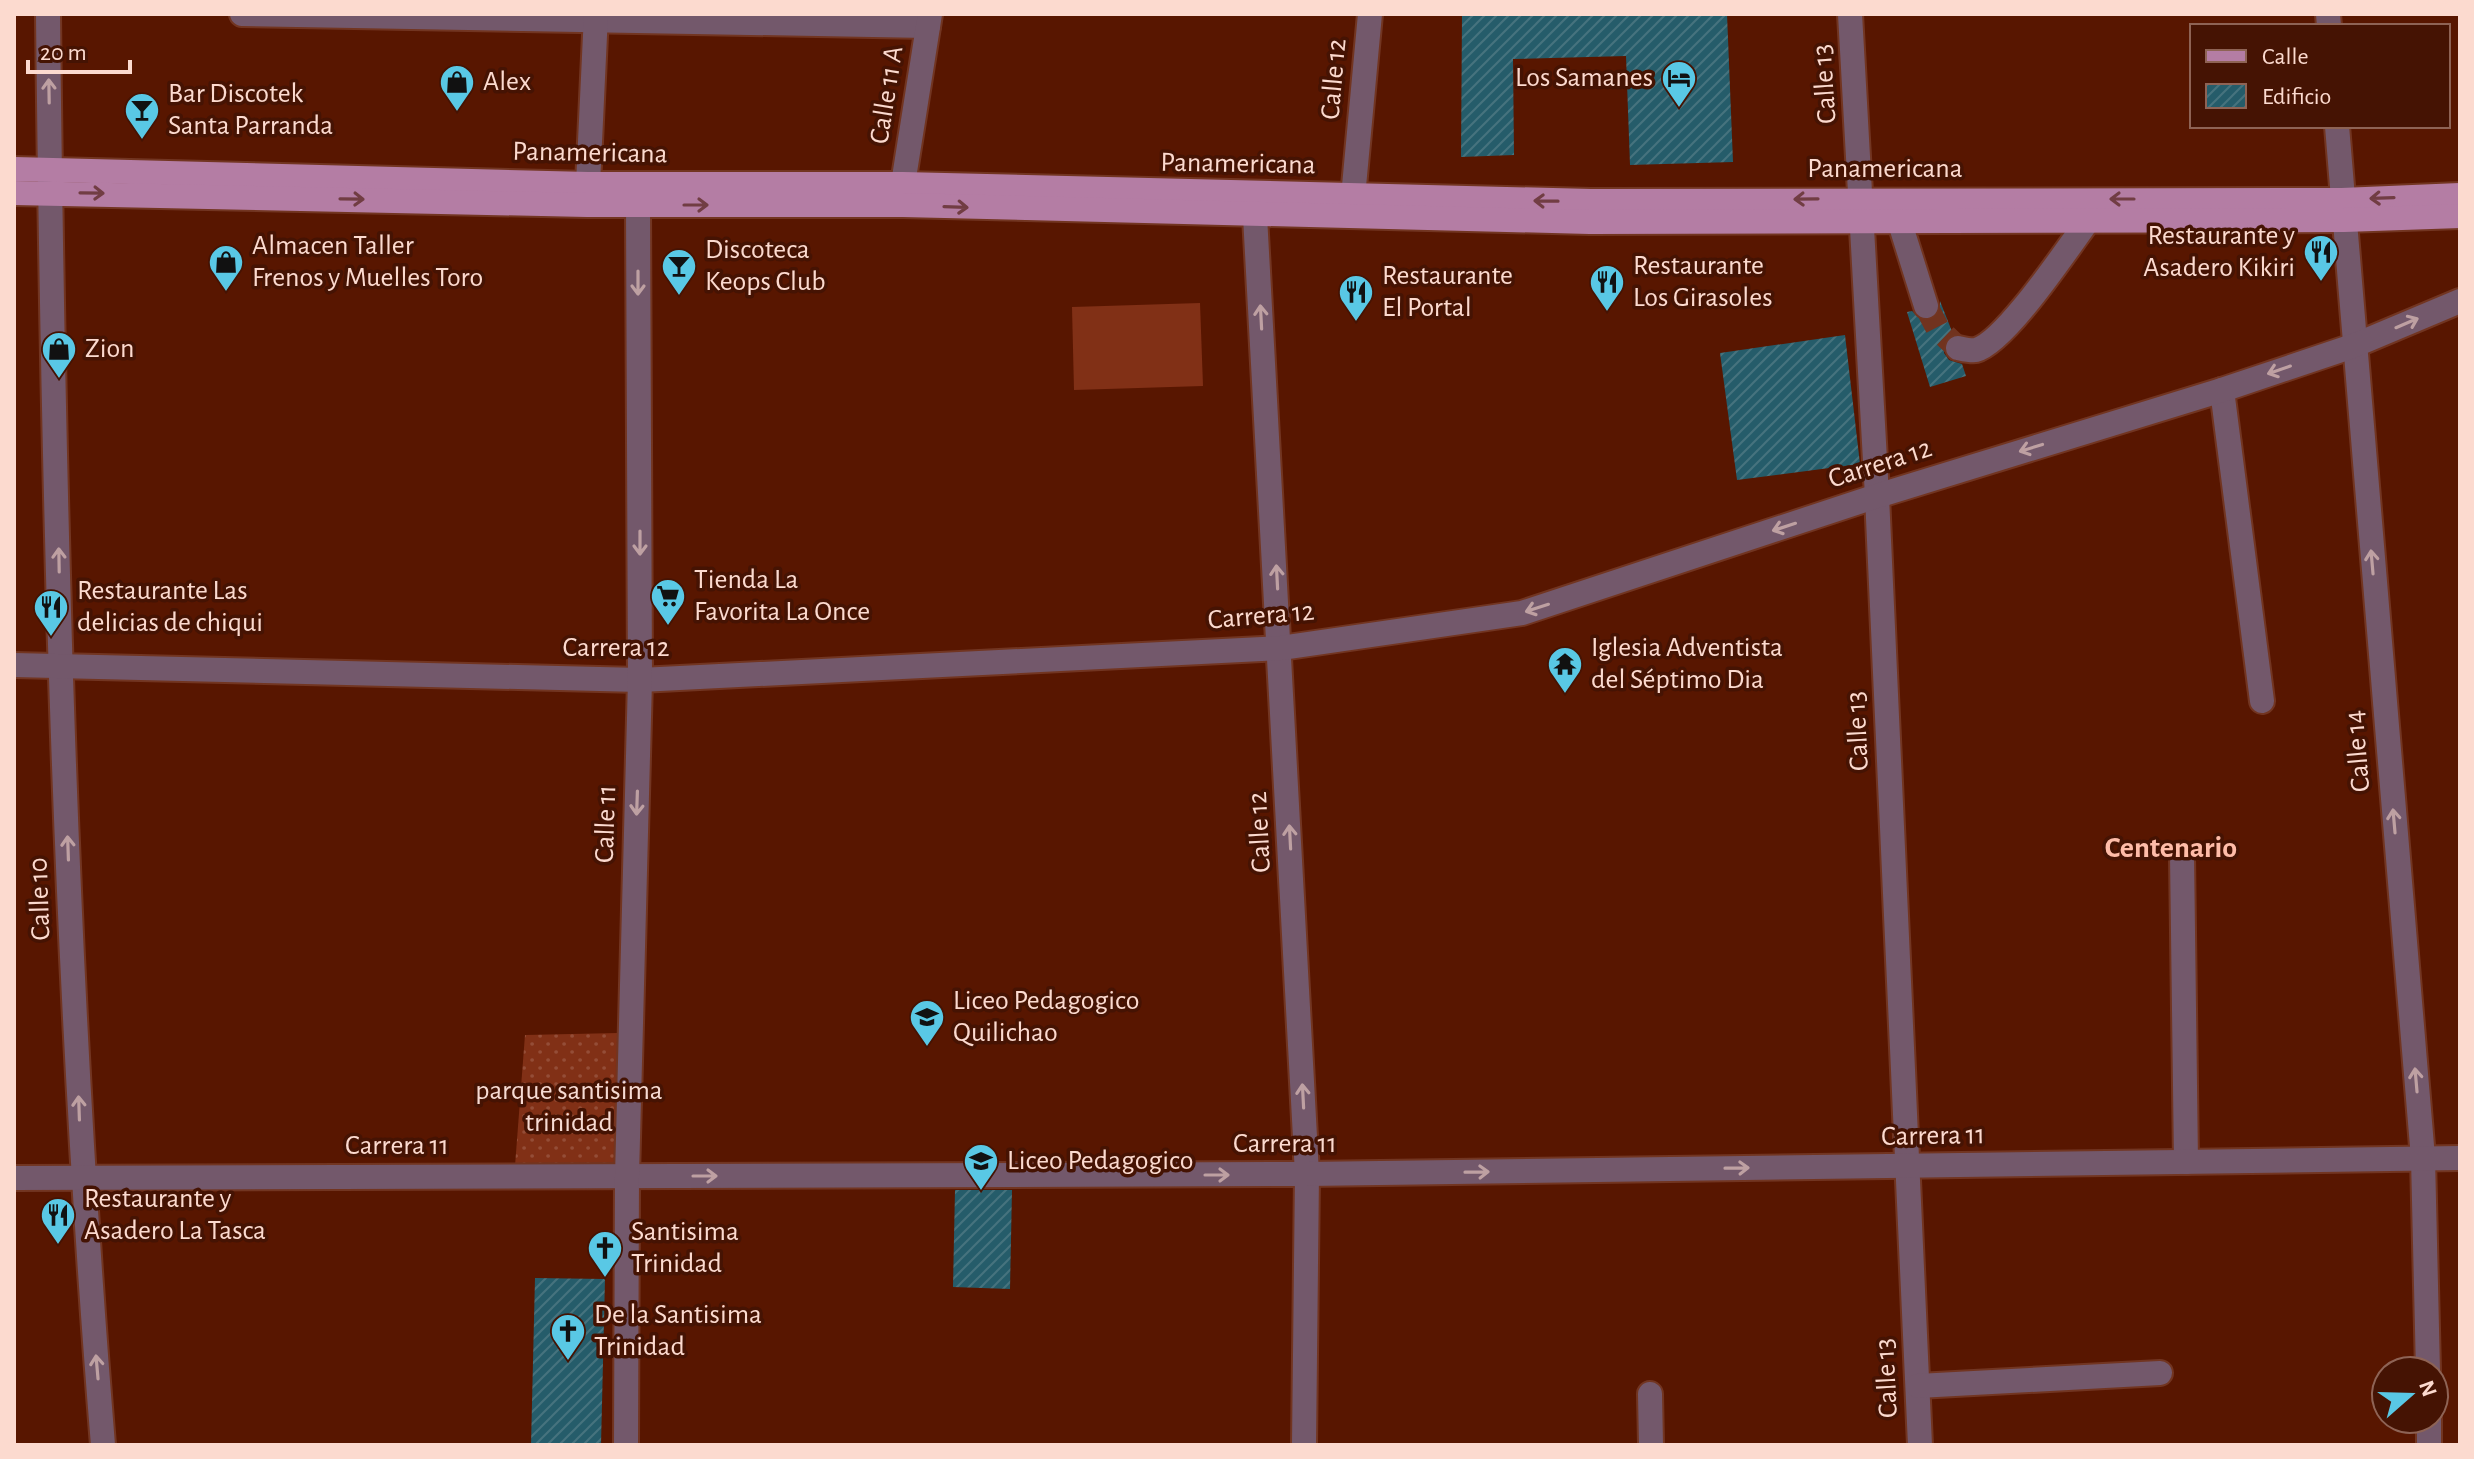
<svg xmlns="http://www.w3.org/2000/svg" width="2474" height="1459" font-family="'Alegreya Sans',sans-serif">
  <defs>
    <pattern id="grass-dots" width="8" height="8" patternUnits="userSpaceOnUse" patternTransform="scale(2)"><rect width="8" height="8" fill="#813016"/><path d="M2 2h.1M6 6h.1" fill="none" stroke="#944d37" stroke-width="1.8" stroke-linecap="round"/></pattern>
    <pattern id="building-hatch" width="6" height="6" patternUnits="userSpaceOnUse" patternTransform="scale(2)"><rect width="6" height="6" fill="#255c6a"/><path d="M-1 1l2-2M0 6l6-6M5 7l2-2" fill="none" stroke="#46737e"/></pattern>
  </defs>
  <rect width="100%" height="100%" fill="#581600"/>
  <path fill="url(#grass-dots)" d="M 619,1033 L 619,1169 L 515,1166 L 525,1035 Z"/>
  <path fill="#813016" d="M 1200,303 L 1203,386 L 1074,390 L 1072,307 Z"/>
  <g fill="url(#building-hatch)">
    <path d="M 1462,14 L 1727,14 L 1733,162 L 1630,165 L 1626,56 L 1513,59 L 1514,155 L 1461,157 Z"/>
    <path d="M 1940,301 L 1953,334 L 1944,344 L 1944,353 L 1949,360 L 1962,364 L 1966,376 L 1930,387 L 1907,312 L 1912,311 L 1922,320 L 1931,320 L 1940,310 Z"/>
    <path d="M 1845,335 L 1860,464 L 1737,480 L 1720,353 Z"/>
    <path d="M 955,1190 L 1012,1190 L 1010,1289 L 953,1287 Z"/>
    <path d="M 535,1278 L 605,1279 L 601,1445 L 531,1445 Z"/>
  </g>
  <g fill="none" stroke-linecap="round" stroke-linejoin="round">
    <path stroke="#71331f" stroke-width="24" stroke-dasharray="24 12" stroke-linecap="butt" d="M 1926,306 L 1938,329 L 1958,348"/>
    <g stroke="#723521" stroke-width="28">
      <g id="minor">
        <path d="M 48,14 C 53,491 64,969 103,1445"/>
        <path d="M 242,14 L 928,26"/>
        <path d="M 1850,14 L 1877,496 L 1920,1445"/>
        <path d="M 2328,14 L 2329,26"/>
        <path d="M 2337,126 L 2423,1158 L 2428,1371"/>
        <path d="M 588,184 L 596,14"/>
        <path d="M 903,184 L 930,14"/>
        <path d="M 1353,197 L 1370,14"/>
        <path d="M 1255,216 L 1307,1174 L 1304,1445"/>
        <path d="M 1899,220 L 1926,306"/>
        <path d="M 1958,348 C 1963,349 1971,351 1976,350 C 2006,342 2069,246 2090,218"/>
        <path d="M 2222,390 L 2262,701"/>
        <path d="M 14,665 L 640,680 L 1281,648 L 1522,613 L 1877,496 L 2222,390 L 2353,346 L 2460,301"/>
        <path d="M 2182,855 L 2186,1162"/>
        <path d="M 14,1178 L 1307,1174 L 2460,1158"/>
        <path d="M 1918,1386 L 2160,1373"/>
        <path d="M 1650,1394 L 1651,1445"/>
        <path d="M 2429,1419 L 2429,1445"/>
        <path d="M 626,1445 L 627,1176 L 640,680 L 638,205"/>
      </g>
    </g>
    <g stroke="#723521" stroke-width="28">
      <g id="major">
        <path d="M 14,169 L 588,184 L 903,184 L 1591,201 L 2342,200 L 2460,195"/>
        <path d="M 14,193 L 587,205 L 903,205 L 1590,222 L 2344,220 L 2460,216"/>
      </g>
    </g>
    <use href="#minor" stroke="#73586b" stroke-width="24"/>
    <use href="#major" stroke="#b47da4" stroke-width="24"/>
  </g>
  <defs><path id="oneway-shaft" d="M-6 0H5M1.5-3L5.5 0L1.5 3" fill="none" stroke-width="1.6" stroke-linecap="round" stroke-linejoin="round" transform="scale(2)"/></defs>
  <g stroke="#bea0a2">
    <use href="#oneway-shaft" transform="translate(49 91) rotate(-91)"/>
    <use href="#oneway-shaft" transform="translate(638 283) rotate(90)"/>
    <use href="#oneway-shaft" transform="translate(1261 317) rotate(-93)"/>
    <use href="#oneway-shaft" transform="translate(2407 323) rotate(-23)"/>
    <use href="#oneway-shaft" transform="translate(2279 370) rotate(161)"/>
    <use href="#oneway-shaft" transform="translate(2031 448) rotate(163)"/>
    <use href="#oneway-shaft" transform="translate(1784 527) rotate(162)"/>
    <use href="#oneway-shaft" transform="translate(640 543) rotate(90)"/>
    <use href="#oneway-shaft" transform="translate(59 560) rotate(-91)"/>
    <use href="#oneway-shaft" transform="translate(2372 562) rotate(-95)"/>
    <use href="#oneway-shaft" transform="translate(1277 577) rotate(-93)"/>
    <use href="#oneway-shaft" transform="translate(1537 608) rotate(162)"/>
    <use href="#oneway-shaft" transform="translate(637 803) rotate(92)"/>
    <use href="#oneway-shaft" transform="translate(2394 821) rotate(-95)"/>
    <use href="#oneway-shaft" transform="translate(1290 837) rotate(-93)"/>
    <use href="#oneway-shaft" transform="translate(68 848) rotate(-92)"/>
    <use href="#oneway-shaft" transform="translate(2416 1080) rotate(-95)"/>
    <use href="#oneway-shaft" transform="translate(1303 1096) rotate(-93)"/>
    <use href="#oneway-shaft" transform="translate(79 1108) rotate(-92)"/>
    <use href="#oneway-shaft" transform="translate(1737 1168) rotate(-1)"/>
    <use href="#oneway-shaft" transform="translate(1477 1172) rotate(-1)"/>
    <use href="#oneway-shaft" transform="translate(1217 1175)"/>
    <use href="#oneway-shaft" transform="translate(705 1176)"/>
    <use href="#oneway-shaft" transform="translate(97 1367) rotate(-95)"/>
  </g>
  <g stroke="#713d43">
    <use href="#oneway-shaft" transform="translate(92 193) rotate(1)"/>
    <use href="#oneway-shaft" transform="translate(2382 198) rotate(178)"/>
    <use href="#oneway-shaft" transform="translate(352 199) rotate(1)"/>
    <use href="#oneway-shaft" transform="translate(1806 199) rotate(179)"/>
    <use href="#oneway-shaft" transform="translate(2122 199) rotate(-180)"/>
    <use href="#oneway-shaft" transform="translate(1546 201) rotate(-179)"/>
    <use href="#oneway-shaft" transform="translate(696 205)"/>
    <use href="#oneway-shaft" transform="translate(956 207) rotate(2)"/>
  </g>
  <defs>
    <g id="hotel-pin" transform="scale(1.8)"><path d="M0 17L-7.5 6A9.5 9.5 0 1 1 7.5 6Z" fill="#59c8e5" stroke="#451303"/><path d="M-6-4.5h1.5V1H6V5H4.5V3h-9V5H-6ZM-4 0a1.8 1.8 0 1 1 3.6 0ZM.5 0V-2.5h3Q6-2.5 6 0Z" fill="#111"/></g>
    <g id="shop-pin" transform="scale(1.8)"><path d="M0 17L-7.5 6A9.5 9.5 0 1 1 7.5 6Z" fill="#59c8e5" stroke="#451303"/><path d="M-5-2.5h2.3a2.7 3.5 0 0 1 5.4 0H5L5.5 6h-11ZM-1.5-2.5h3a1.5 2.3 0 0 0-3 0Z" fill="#111"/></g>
    <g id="bar-pin" transform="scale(1.8)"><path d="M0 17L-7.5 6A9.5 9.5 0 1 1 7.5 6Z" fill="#59c8e5" stroke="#451303"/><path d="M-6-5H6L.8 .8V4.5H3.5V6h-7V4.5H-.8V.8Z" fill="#111"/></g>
    <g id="restaurant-pin" transform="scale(1.8)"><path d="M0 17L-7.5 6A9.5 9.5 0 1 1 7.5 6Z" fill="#59c8e5" stroke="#451303"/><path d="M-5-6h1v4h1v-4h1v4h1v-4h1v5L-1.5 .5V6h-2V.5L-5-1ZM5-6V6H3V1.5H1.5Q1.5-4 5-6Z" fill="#111"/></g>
    <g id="supermarket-pin" transform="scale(1.8)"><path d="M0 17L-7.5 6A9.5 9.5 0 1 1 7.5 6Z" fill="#59c8e5" stroke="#451303"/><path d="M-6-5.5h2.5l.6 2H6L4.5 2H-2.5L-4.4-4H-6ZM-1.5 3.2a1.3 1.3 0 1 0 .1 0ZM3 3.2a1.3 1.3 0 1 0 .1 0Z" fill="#111"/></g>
    <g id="temple-pin" transform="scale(1.8)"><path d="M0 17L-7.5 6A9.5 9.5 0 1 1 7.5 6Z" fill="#59c8e5" stroke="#451303"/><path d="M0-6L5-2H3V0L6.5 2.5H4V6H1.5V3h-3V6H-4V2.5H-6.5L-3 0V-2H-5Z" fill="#111"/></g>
    <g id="school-pin" transform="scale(1.8)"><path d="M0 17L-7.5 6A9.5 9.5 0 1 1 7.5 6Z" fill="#59c8e5" stroke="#451303"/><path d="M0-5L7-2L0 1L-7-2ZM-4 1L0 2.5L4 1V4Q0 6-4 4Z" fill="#111"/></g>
    <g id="church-pin" transform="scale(1.8)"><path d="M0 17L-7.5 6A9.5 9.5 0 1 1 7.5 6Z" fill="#59c8e5" stroke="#451303"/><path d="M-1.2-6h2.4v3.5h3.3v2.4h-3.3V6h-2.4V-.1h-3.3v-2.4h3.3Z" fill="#111"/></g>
  </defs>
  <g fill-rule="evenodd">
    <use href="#hotel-pin" x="1679" y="78"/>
    <use href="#shop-pin" x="457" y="82"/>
    <use href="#bar-pin" x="142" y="110"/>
    <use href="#restaurant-pin" x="2321" y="252"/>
    <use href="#shop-pin" x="226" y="262"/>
    <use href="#bar-pin" x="679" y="266"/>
    <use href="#restaurant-pin" x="1607" y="282"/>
    <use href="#restaurant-pin" x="1356" y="292"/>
    <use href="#shop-pin" x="59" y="349"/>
    <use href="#supermarket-pin" x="668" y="596"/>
    <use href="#restaurant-pin" x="51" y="607"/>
    <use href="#temple-pin" x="1565" y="664"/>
    <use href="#school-pin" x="927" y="1017"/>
    <use href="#school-pin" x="981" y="1161"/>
    <use href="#restaurant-pin" x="58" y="1215"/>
    <use href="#church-pin" x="605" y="1248"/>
    <use href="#church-pin" x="568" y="1331"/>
  </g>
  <g text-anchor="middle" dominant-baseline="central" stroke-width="7" stroke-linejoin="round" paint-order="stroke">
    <g font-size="28" fill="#fcdacf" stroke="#451303" text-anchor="start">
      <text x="1653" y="78" text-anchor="end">Los Samanes</text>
      <text x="483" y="82">Alex</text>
      <text x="168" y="94">Bar Discotek<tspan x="168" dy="32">Santa Parranda</tspan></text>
      <text x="2295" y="236" text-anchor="end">Restaurante y<tspan x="2295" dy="32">Asadero Kikiri</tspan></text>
      <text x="252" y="246">Almacen Taller<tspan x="252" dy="32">Frenos y Muelles Toro</tspan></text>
      <text x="705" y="250">Discoteca<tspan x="705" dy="32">Keops Club</tspan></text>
      <text x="1633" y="266">Restaurante<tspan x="1633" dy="32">Los Girasoles</tspan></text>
      <text x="1382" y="276">Restaurante<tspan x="1382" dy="32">El Portal</tspan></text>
      <text x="85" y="349">Zion</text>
      <text x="694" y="580">Tienda La<tspan x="694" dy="32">Favorita La Once</tspan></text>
      <text x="77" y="591">Restaurante Las<tspan x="77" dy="32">delicias de chiqui</tspan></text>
      <text x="1591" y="648">Iglesia Adventista<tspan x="1591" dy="32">del Séptimo Dia</tspan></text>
      <text x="953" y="1001">Liceo Pedagogico<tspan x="953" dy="32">Quilichao</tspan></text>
      <text x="1007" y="1161">Liceo Pedagogico</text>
      <text x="84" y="1199">Restaurante y<tspan x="84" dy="32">Asadero La Tasca</tspan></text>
      <text x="631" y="1232">Santisima<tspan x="631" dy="32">Trinidad</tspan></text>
      <text x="594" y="1315">De la Santisima<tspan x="594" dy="32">Trinidad</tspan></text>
    </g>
    <g font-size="28" fill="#fcdacf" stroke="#451303">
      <text transform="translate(1334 79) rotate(-85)">Calle 12</text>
      <text transform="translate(1825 84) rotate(-94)">Calle 13</text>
      <text transform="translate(887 95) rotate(-81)">Calle 11 A</text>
      <text transform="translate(590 153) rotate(1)">Panamericana</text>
      <text transform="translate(1238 164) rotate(1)">Panamericana</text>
      <text x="1885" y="169">Panamericana</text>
      <text transform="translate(1880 464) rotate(-18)">Carrera 12</text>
      <text transform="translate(1261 616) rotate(-5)">Carrera 12</text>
      <text x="616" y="648">Carrera 12</text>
      <text transform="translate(1858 731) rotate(-93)">Calle 13</text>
      <text transform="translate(2358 751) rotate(-95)">Calle 14</text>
      <text transform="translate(606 824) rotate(-88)">Calle 11</text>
      <text transform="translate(1260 832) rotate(-93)">Calle 12</text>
      <text transform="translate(40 899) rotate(-92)">Calle 10</text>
      <text transform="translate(1933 1136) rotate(-1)">Carrera 11</text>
      <text x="1285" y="1144">Carrera 11</text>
      <text x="397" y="1146">Carrera 11</text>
      <text transform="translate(1887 1378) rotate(-93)">Calle 13</text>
    </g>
    <g font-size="28" fill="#f7dbd3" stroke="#451303">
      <text x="569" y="1091">parque santisima<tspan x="569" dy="32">trinidad</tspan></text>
    </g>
    <g font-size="30" font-weight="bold" fill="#febca8" stroke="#451303">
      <text x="2171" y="848">Centenario</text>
    </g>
  </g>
  <rect width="2474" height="1459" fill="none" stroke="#fcdacf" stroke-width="32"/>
  <rect x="2190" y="24" width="260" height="104" fill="#451303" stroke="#8e6355" stroke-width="2"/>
  <rect x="2206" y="50" width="40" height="12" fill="#b47da4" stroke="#8e6355" stroke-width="2"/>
  <text x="2262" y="64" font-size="24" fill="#fcdacf">Calle</text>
  <rect x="2206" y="84" width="40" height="24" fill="url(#building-hatch)" stroke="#8e6355" stroke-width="2"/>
  <text x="2262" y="104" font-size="24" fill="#fcdacf">Edificio</text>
  <g transform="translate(2410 1395) rotate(70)"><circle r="38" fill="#451303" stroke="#8e6355" stroke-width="2"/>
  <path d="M0-6L14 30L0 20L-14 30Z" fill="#59c8e5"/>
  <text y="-12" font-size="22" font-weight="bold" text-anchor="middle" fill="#fcdacf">N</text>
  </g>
  <path d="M28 60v12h102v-12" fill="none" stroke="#fcdacf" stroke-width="4"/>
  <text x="40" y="60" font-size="24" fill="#fcdacf" stroke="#451303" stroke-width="6" paint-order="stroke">20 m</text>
</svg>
